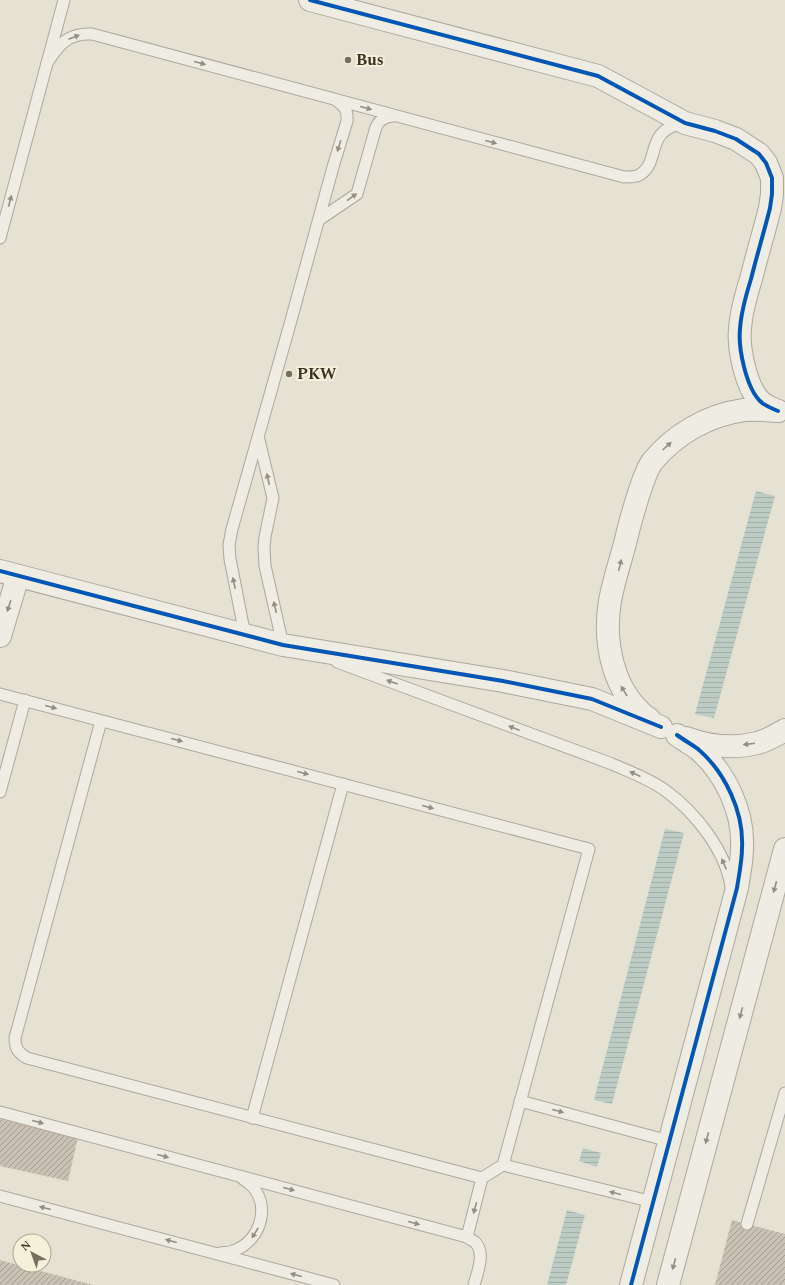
<svg xmlns="http://www.w3.org/2000/svg" width="785" height="1285" font-family="Spectral,serif">
  <defs>
    <pattern id="water-rules" width="6" height="5" patternUnits="userSpaceOnUse"><rect width="6" height="5" fill="#bcccc4"/><path d="M0 2.5h6" fill="none" stroke="#a2b0a8"/></pattern>
    <pattern id="building-hatch" width="6" height="6" patternUnits="userSpaceOnUse"><rect width="6" height="6" fill="#c9c2b4"/><path d="M-1 1l2-2M0 6l6-6M5 7l2-2" fill="none" stroke="#a49e92"/></pattern>
  </defs>
  <rect width="100%" height="100%" fill="#e5e2d3"/>
  <g fill="url(#water-rules)">
    <path d="M 756,491 L 775,496 L 714,718 L 695,714 Z"/>
    <path d="M 665,829 L 684,833 L 612,1104 L 594,1100 Z"/>
    <path d="M 583,1148 L 601,1153 L 597,1167 L 579,1161 Z"/>
    <path d="M 567,1210 L 585,1215 L 566,1285 L 547,1285 Z"/>
  </g>
  <g fill="url(#building-hatch)">
    <path d="M 0,1119 L 78,1137 L 68,1181 L 0,1166 Z"/>
    <path d="M 732,1220 L 785,1234 L 785,1285 L 715,1285 Z"/>
    <path d="M 0,1260 L 93,1285 L 0,1285 Z"/>
  </g>
  <g fill="none" stroke-linecap="round" stroke-linejoin="round">
    <g stroke="#aba79b" stroke-width="13">
      <g id="lane">
        <path d="M 47,63 C 59,44 68,33 92,34 L 624,177 C 628,177 633,177 637,176 C 663,164 642,130 684,123"/>
        <path d="M 320,219 L 357,194 L 376,127 C 380,119 385,117 393,116"/>
        <path d="M 0,238 L 64,0"/>
        <path d="M 259,440 L 273,498 L 265,537 L 264,547 L 265,566 L 283,645"/>
        <path d="M 245,635 L 230,559 L 229,545 L 232,529 L 290,324 L 333,167 L 347,121 C 348,110 344,106 336,100"/>
        <path d="M 337,662 L 612,764 C 630,772 650,779 666,791 C 695,812 726,851 731,887"/>
        <path d="M 0,694 L 589,849 L 503,1165 L 482,1178 L 467,1237"/>
        <path d="M 101,721 L 15,1038 C 15,1048 18,1053 27,1058 L 482,1178"/>
        <path d="M 0,792 L 25,700"/>
        <path d="M 520,1101 L 669,1141"/>
        <path d="M 0,1112 L 467,1237 C 469,1239 472,1240 475,1242 C 486,1253 477,1273 474,1285"/>
        <path d="M 252,1118 L 343,784"/>
        <path d="M 503,1165 L 653,1202"/>
        <path d="M 0,1196 L 334,1285"/>
        <path d="M 747,1224 L 785,1093"/>
        <path d="M 220,1253 C 224,1252 229,1253 233,1251 C 259,1242 271,1209 253,1187 C 250,1184 246,1181 243,1179"/>
      </g>
    </g>
    <g stroke="#aba79b" stroke-width="24">
      <g id="street">
        <path d="M 310,0 L 598,76 L 685,123 L 715,131 L 736,139 L 759,154 L 766,163 L 772,178 L 772,194 L 770,208 C 764,232 757,255 751,279 C 746,295 741,312 740,329 C 738,348 746,387 760,401 C 765,406 771,408 778,411"/>
        <path d="M 0,571 L 283,645 L 503,681 L 592,699 L 661,727"/>
        <path d="M 0,636 L 18,576"/>
        <path d="M 649,719 C 613,693 603,643 610,601 C 614,578 623,554 628,531 C 633,512 638,494 645,476 C 647,471 649,466 652,462 C 675,434 708,415 744,410 C 755,409 767,410 778,411"/>
        <path d="M 686,738 C 708,746 734,749 757,743 C 767,741 776,735 785,730"/>
        <path d="M 631,1285 L 737,888 C 739,875 742,861 742,848 C 744,812 725,772 698,749 C 691,744 684,740 677,735"/>
        <path d="M 668,1285 L 785,849"/>
      </g>
    </g>
    <use href="#lane" stroke="#eeece3" stroke-width="11"/>
    <use href="#street" stroke="#eeece3" stroke-width="22"/>
    <g stroke="#f5f0da" stroke-width="6">
      <g id="cycleway">
        <path d="M 310,0 L 598,76 L 685,123 L 715,131 L 736,139 L 759,154 L 766,163 L 772,178 L 772,194 L 770,208 C 764,232 757,255 751,279 C 746,295 741,312 740,329 C 738,348 746,387 760,401 C 765,406 771,408 778,411"/>
        <path d="M 0,571 L 283,645 L 503,681 L 592,699 L 661,727"/>
        <path d="M 631,1285 L 737,888 C 739,875 742,861 742,848 C 744,812 725,772 698,749 C 691,744 684,740 677,735"/>
      </g>
    </g>
    <use href="#cycleway" stroke="#0057b8" stroke-width="4"/>
  </g>
  <defs><path id="oneway-solid" d="M-6-.8H1V-3.2L6.5 0L1 3.2V.8H-6Z"/></defs>
  <g fill="#948e82">
    <use href="#oneway-solid" transform="translate(74 37) rotate(-21)"/>
    <use href="#oneway-solid" transform="translate(200 63) rotate(15)"/>
    <use href="#oneway-solid" transform="translate(366 108) rotate(15)"/>
    <use href="#oneway-solid" transform="translate(491 142) rotate(15)"/>
    <use href="#oneway-solid" transform="translate(339 146) rotate(107)"/>
    <use href="#oneway-solid" transform="translate(352 197) rotate(-36)"/>
    <use href="#oneway-solid" transform="translate(10 201) rotate(-75)"/>
    <use href="#oneway-solid" transform="translate(667 446) rotate(-42)"/>
    <use href="#oneway-solid" transform="translate(268 479) rotate(-103)"/>
    <use href="#oneway-solid" transform="translate(620 565) rotate(-76)"/>
    <use href="#oneway-solid" transform="translate(234 583) rotate(-102)"/>
    <use href="#oneway-solid" transform="translate(9 606) rotate(107)"/>
    <use href="#oneway-solid" transform="translate(275 607) rotate(-103)"/>
    <use href="#oneway-solid" transform="translate(392 682) rotate(-160)"/>
    <use href="#oneway-solid" transform="translate(624 691) rotate(-121)"/>
    <use href="#oneway-solid" transform="translate(51 707) rotate(15)"/>
    <use href="#oneway-solid" transform="translate(514 728) rotate(-159)"/>
    <use href="#oneway-solid" transform="translate(177 740) rotate(15)"/>
    <use href="#oneway-solid" transform="translate(749 744) rotate(173)"/>
    <use href="#oneway-solid" transform="translate(303 773) rotate(15)"/>
    <use href="#oneway-solid" transform="translate(635 774) rotate(-156)"/>
    <use href="#oneway-solid" transform="translate(428 807) rotate(15)"/>
    <use href="#oneway-solid" transform="translate(724 864) rotate(-113)"/>
    <use href="#oneway-solid" transform="translate(775 887) rotate(105)"/>
    <use href="#oneway-solid" transform="translate(741 1013) rotate(105)"/>
    <use href="#oneway-solid" transform="translate(558 1111) rotate(15)"/>
    <use href="#oneway-solid" transform="translate(38 1122) rotate(15)"/>
    <use href="#oneway-solid" transform="translate(707 1138) rotate(105)"/>
    <use href="#oneway-solid" transform="translate(163 1156) rotate(15)"/>
    <use href="#oneway-solid" transform="translate(289 1189) rotate(15)"/>
    <use href="#oneway-solid" transform="translate(615 1193) rotate(-166)"/>
    <use href="#oneway-solid" transform="translate(45 1208) rotate(-165)"/>
    <use href="#oneway-solid" transform="translate(475 1208) rotate(105)"/>
    <use href="#oneway-solid" transform="translate(414 1223) rotate(15)"/>
    <use href="#oneway-solid" transform="translate(255 1233) rotate(122)"/>
    <use href="#oneway-solid" transform="translate(171 1241) rotate(-165)"/>
    <use href="#oneway-solid" transform="translate(674 1264) rotate(105)"/>
    <use href="#oneway-solid" transform="translate(296 1275) rotate(-165)"/>
  </g>
  <g fill="#766f60" stroke="#f5f0da" stroke-width="1.5">
    <circle cx="348" cy="60" r="4"/>
    <circle cx="289" cy="374" r="4"/>
  </g>
  <g text-anchor="middle" dominant-baseline="central" stroke-width="4" stroke-linejoin="round" paint-order="stroke">
    <g font-size="16" font-weight="bold" fill="#3b3122" stroke="#f5f0da" text-anchor="start">
      <text x="356" y="60">Bus</text>
      <text x="297" y="374">PKW</text>
    </g>
  </g>
  <g transform="translate(32 1253) rotate(319)"><circle r="19" fill="#f5f0da" stroke="#aba490"/>
  <path d="M0-3L7 15L0 10L-7 15Z" fill="#766f60"/>
  <text y="-6" font-size="11" font-weight="bold" text-anchor="middle" fill="#3b3122">N</text>
  </g>
</svg>
